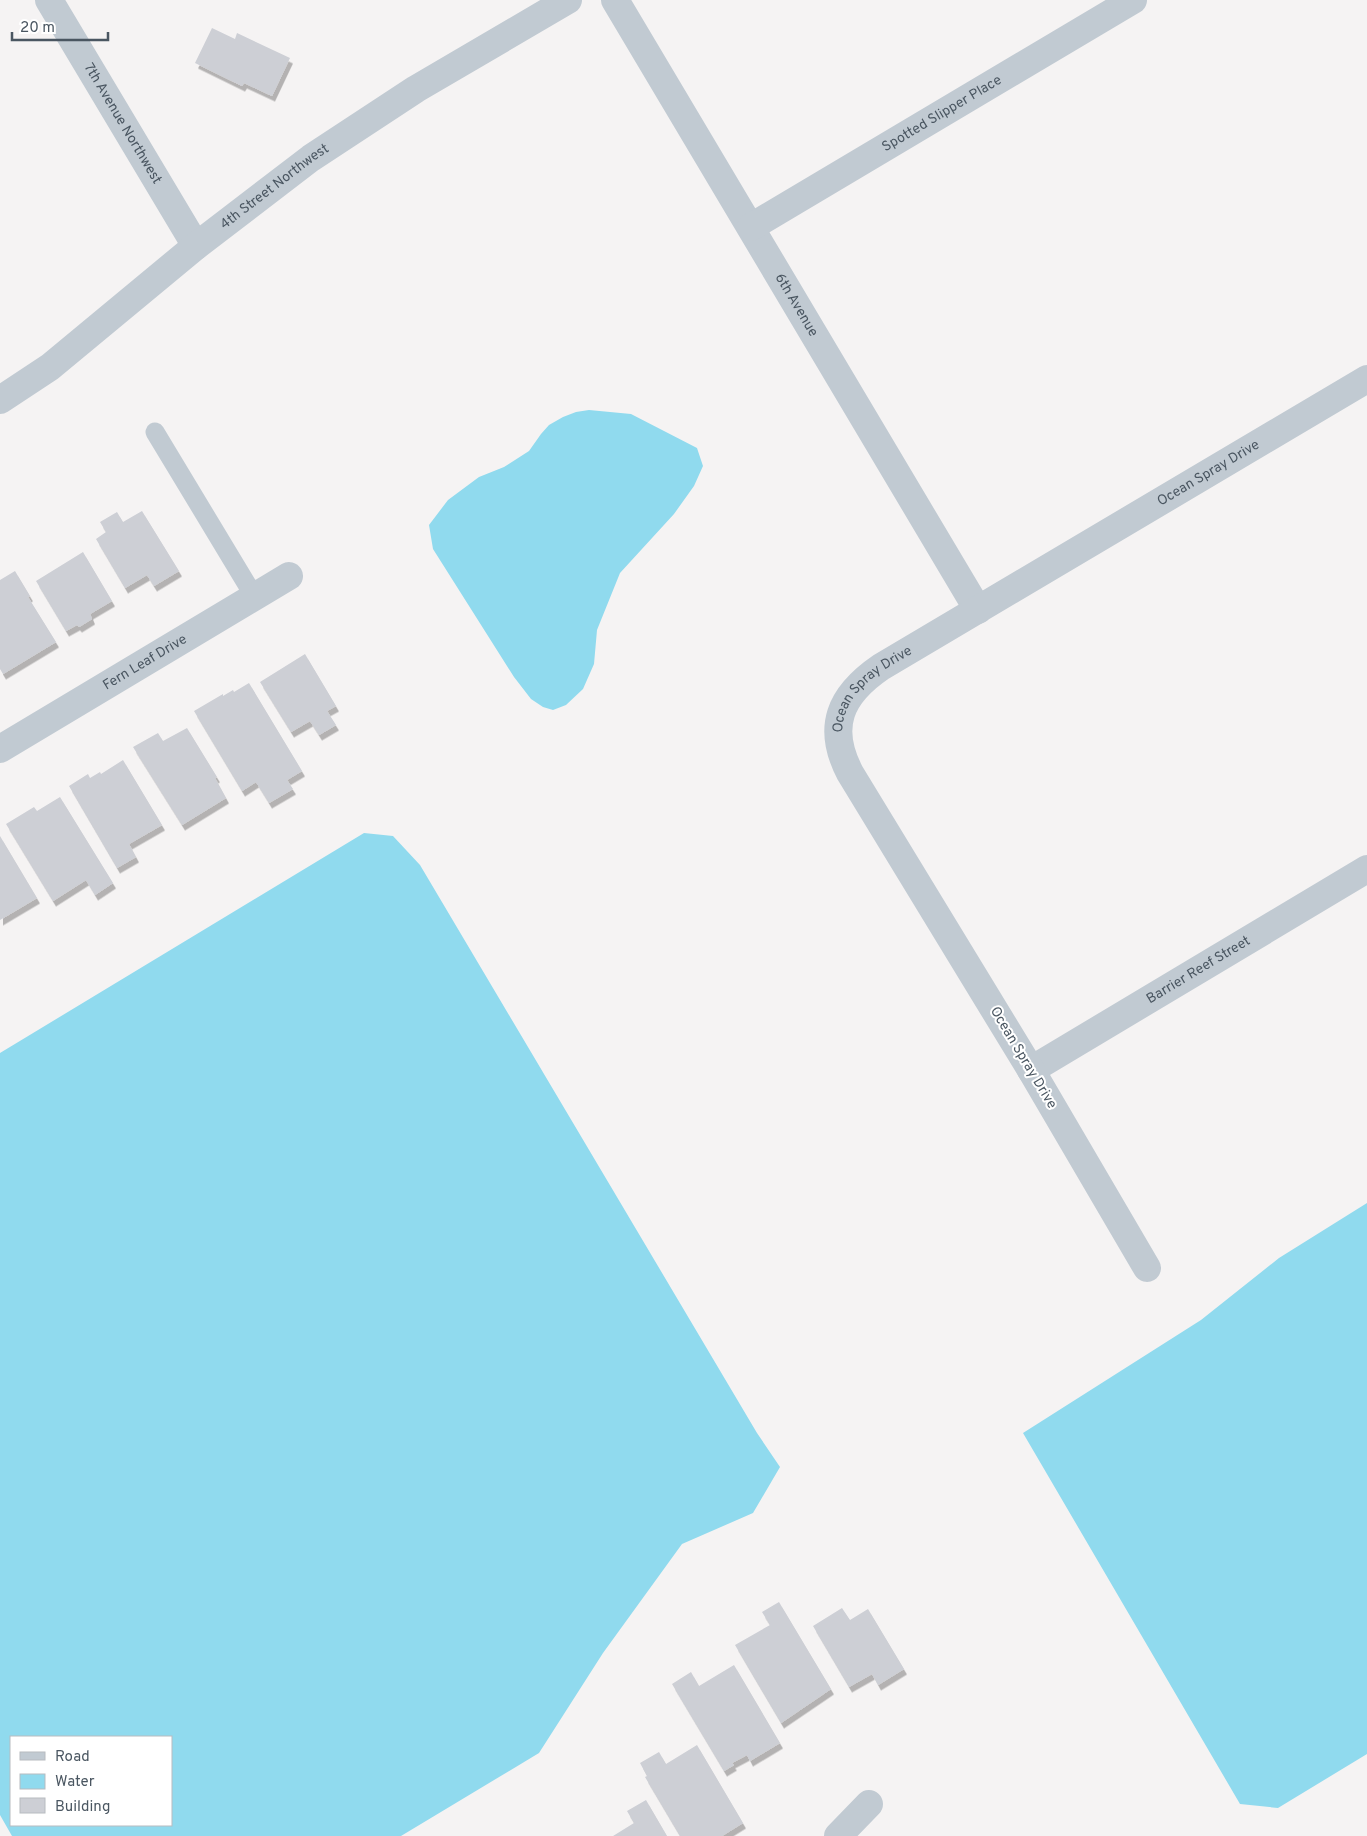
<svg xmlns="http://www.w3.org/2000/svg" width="1367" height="1836" font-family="Overpass,sans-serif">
  <defs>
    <filter id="shadow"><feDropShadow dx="3" dy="5.5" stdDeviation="0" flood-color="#0004"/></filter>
  </defs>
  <rect width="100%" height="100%" fill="#f5f3f3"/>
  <g fill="#90daee" fill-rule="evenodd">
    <path d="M 589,410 L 631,414 L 697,448 L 703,466 L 694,486 L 674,514 L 620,573 L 597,630 L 594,664 L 583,689 L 566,705 L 553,710 L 543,707 L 531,699 L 514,677 L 433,549 L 429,525 L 448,500 L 479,477 L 504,467 L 529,451 L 541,434 L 549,425 L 563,417 L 576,412 Z"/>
    <path d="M 364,833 L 393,836 L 420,865 L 757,1433 L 780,1467 L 753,1513 L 682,1544 L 603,1653 L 539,1753 L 401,1836 L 12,1836 L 0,1815 L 0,1053 ZM 11,1737 L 171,1737 L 171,1825 L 11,1825 Z"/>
    <path d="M 1367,1203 L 1367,1754 L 1278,1808 L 1240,1804 L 1023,1433 L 1201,1320 L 1279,1258 Z"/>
  </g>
  <g fill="#cdcfd5" filter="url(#shadow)">
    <path d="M 212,28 L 235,39 L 237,33 L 290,58 L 272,96 L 244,83 L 242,86 L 195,63 Z"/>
    <path d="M 142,511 L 179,571 L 154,586 L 147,575 L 125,588 L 96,539 L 106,532 L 100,522 L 117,512 L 123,522 Z"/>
    <path d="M 83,552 L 112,601 L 90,614 L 92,619 L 79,627 L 77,625 L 66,631 L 36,581 Z"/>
    <path d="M 15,571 L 30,596 L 28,597 L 56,642 L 3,674 L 0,669 L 0,580 Z"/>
    <path d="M 305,654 L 336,706 L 327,711 L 336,725 L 319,735 L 310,721 L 291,732 L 260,682 Z"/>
    <path d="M 249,683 L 302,771 L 287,780 L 293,789 L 269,803 L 256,782 L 242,791 L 194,711 L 223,694 L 223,696 L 233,690 L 234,692 Z"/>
    <path d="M 187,728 L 217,777 L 215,778 L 226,798 L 182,825 L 133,747 L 158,733 L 163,741 Z"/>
    <path d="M 123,760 L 162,825 L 129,844 L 136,857 L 117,868 L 69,786 L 88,774 L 90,778 L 100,772 L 101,774 Z"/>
    <path d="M 60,797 L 113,883 L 95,895 L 86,880 L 53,901 L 6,824 L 34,807 L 37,811 Z"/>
    <path d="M 0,836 L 37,898 L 0,920 Z"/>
    <path d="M 779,1602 L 831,1689 L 781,1723 L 735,1645 L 770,1625 L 762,1612 Z"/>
    <path d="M 842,1608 L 850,1620 L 868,1609 L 904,1669 L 878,1685 L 872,1674 L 849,1687 L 813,1626 Z"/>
    <path d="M 734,1665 L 780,1743 L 750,1761 L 747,1755 L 732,1763 L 734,1765 L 724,1771 L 672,1684 L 691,1672 L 699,1686 Z"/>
    <path d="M 697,1745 L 743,1823 L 722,1836 L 680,1836 L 645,1777 L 647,1776 L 640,1763 L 659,1752 L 666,1764 Z"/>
    <path d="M 646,1800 L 667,1836 L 613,1836 L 634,1823 L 627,1811 Z"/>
  </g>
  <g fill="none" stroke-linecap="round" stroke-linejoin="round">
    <path stroke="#c1cad2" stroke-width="19" d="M 155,432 L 254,596"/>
    <g stroke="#c1cad2" stroke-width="28">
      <path id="s1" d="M 49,0 L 196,246"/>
      <path id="s2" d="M 615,0 L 978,610"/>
      <path id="s3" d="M 751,227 L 1133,0"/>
      <path id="s4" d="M 0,400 L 50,367 L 196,246 L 311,158 L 416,89 L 568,0"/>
      <path id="s5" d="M 0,749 L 289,576"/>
      <path id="s6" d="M 1031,1070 L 1367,869"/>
      <path id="s7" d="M 1147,1268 L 1031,1070 L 850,773 C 826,727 840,695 881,667 L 1367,379"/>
      <path d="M 838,1836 L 869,1804"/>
    </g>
  </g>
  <g text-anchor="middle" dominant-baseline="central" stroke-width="4" stroke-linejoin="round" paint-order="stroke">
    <g font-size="14" fill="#4a5661" stroke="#fff">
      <text stroke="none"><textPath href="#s3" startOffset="222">Spotted Slipper Place</textPath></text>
      <text stroke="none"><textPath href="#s1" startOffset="144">7th Avenue Northwest</textPath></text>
      <text stroke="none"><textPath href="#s4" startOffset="348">4th Street Northwest</textPath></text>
      <text stroke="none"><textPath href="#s2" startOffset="355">6th Avenue</textPath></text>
      <text stroke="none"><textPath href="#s7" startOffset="1082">Ocean Spray Drive</textPath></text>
      <text stroke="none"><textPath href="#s5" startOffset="169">Fern Leaf Drive</textPath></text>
      <text stroke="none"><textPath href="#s7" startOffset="678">Ocean Spray Drive</textPath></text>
      <text stroke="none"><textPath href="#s6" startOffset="195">Barrier Reef Street</textPath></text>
      <text transform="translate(1023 1058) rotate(59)">Ocean Spray Drive</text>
    </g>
  </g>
  <rect x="10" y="1736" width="162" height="90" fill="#ffffff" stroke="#b7bbc0"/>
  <rect x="20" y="1752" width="25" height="8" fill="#c1cad2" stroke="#b7bbc0"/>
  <text x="55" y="1761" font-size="15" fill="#4a5661">Road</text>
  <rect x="20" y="1774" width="25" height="15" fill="#90daee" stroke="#b7bbc0"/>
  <text x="55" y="1786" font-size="15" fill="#4a5661">Water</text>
  <rect x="20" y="1798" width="25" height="15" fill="#cdcfd5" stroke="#b7bbc0"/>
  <text x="55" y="1811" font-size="15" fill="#4a5661">Building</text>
  <path d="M12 32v8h96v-8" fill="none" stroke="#4a5661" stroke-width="2.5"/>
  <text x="20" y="32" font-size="15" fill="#4a5661" stroke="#ffffff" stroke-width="4" paint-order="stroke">20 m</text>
</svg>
